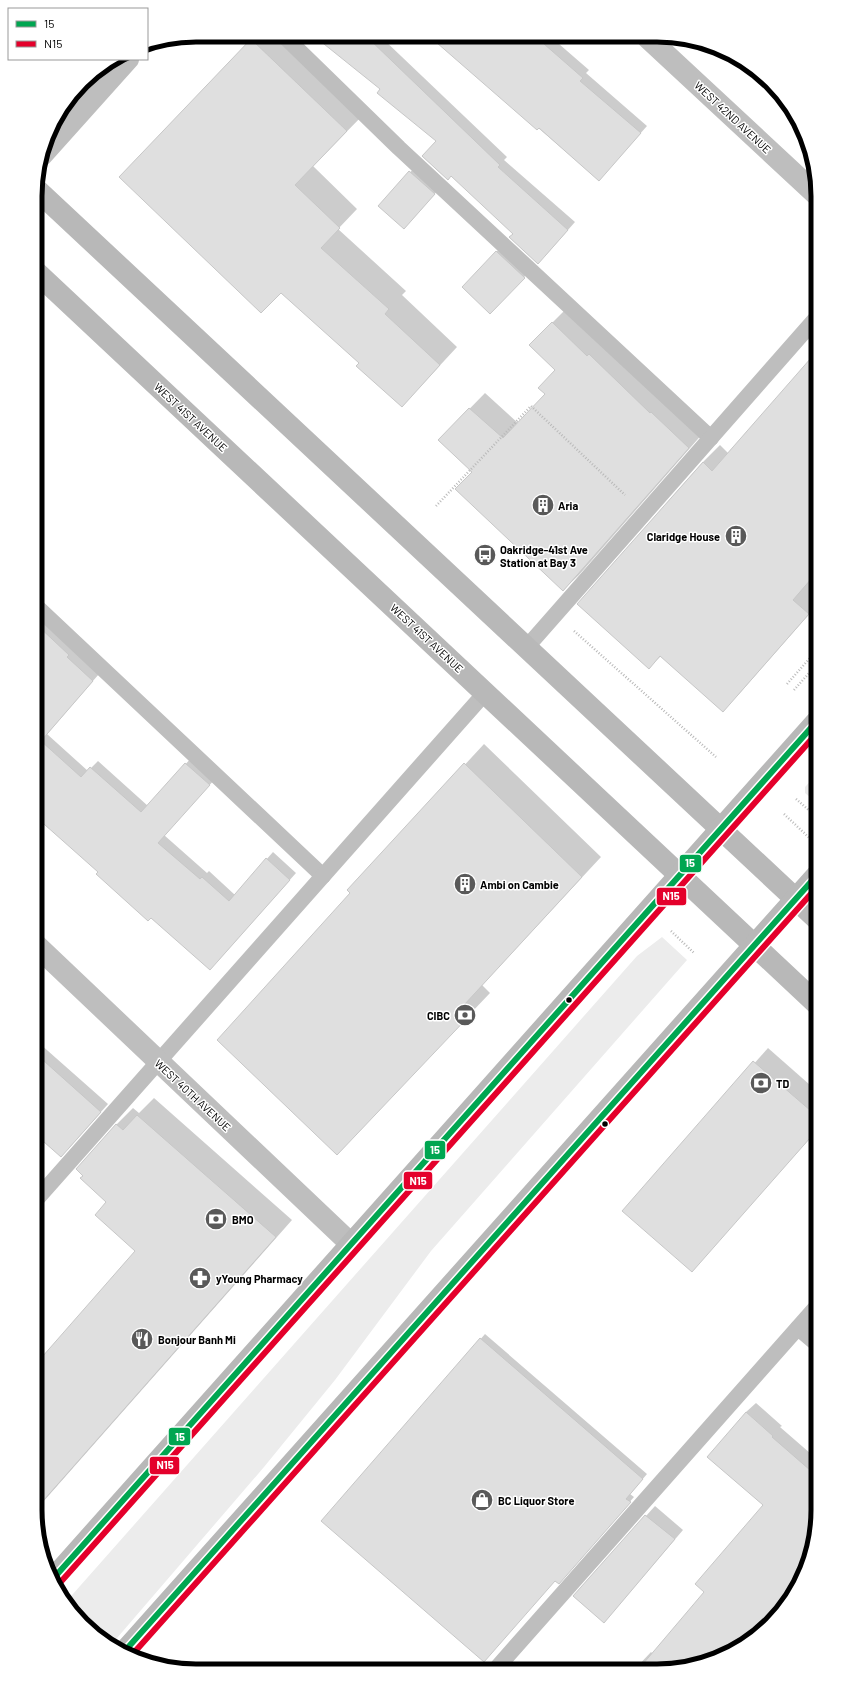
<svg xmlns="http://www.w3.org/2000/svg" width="853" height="1706" font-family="Barlow,sans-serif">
  <rect width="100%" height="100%" fill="#fff"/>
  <g fill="#ececec">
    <path d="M 818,773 L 818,804 L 805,793 L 805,787 Z"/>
    <path d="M 662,937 L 687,960 L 431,1251 L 335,1380 L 264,1467 L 111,1645 L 90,1631 L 65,1603 L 637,956 Z"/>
  </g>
  <g fill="#0003">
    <path d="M 256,35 L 284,36 L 365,113 L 313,166 L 357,209 L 338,229 L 406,291 L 402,295 L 457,347 L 419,388 L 360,363 L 281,292 L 120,177 Z"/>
    <path d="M 316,36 L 380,36 L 507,157 L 504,160 L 575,222 L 545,256 L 514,234 L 437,141 L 381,89 Z"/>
    <path d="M 431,36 L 551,37 L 589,70 L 586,73 L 647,126 L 599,180 Z"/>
    <path d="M 415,167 L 439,189 L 409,223 L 380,205 Z"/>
    <path d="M 501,247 L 528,273 L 490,313 L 463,287 Z"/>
    <path d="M 568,307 L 704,432 L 579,575 L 563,590 L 473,472 L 439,440 L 485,393 L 518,423 L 546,394 L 556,370 L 552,323 Z"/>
    <path d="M 818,351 L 818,572 L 809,582 L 818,590 L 818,604 L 739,694 L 722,710 L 661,656 L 649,667 L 578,604 L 703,462 L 720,445 L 728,453 Z"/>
    <path d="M 36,611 L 99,674 L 47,734 L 88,771 L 98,761 L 148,806 L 192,757 L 216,778 L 164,835 L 207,873 L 209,871 L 235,895 L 273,852 L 296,873 L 217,962 L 99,872 L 36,815 Z"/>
    <path d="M 484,744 L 601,857 L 482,985 L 490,993 L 356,1134 L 352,893 L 349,890 Z"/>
    <path d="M 35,1032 L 43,1038 L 39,1043 L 108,1104 L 69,1148 L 35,1132 Z"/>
    <path d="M 768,1048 L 818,1092 L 818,1129 L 692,1271 L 623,1211 Z"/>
    <path d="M 154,1098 L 292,1220 L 35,1511 L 35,1366 L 137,1250 L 108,1202 L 116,1125 L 133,1108 L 139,1113 Z"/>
    <path d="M 485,1334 L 647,1474 L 630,1494 L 634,1497 L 563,1578 L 555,1580 L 323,1521 Z"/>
    <path d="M 756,1403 L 782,1426 L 780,1427 L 818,1460 L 818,1521 L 806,1571 L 744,1645 L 709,1663 L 657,1671 L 633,1671 L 651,1652 L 653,1654 L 706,1592 L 764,1505 L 746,1412 Z"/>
    <path d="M 655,1506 L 683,1530 L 604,1622 L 574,1596 Z"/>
  </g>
  <g fill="#dfdfdf" stroke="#c7c7c7">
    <path d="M 314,36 L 366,36 L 500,165 L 498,167 L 568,230 L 538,264 L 509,237 L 513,234 L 451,176 L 448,180 L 422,156 L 436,141 L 377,93 L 380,89 Z"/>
    <path d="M 429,36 L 536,37 L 583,78 L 580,81 L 641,133 L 599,181 L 539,128 L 537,130 Z"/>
    <path d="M 251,39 L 347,131 L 295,185 L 340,228 L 321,248 L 389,309 L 385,314 L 440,365 L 402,407 L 356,366 L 359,363 L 281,293 L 261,313 L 119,177 Z"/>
    <path d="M 409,171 L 435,194 L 404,229 L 378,206 Z"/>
    <path d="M 496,251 L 525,278 L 490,314 L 462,287 Z"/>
    <path d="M 552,322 L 587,356 L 589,354 L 650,413 L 651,412 L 689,448 L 563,591 L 455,489 L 472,472 L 438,440 L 469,408 L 503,438 L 545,394 L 538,388 L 555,370 L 529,345 Z"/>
    <path d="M 818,350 L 818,571 L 793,600 L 809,614 L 723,712 L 660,656 L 649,669 L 577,604 L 703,462 L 712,471 Z"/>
    <path d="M 36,624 L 69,655 L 67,657 L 93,681 L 41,741 L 81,777 L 90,767 L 141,812 L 185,763 L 210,785 L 158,843 L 200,879 L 202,877 L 229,901 L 266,858 L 290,880 L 210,970 L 151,918 L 148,921 L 96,874 L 98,872 L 36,817 Z"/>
    <path d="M 464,763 L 582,877 L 464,1005 L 472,1013 L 337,1155 L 217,1040 L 350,893 L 347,890 Z"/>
    <path d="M 35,1053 L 101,1112 L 61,1157 L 35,1134 Z"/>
    <path d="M 753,1061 L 818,1117 L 818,1129 L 692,1272 L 622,1211 Z"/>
    <path d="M 137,1115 L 276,1237 L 35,1510 L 35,1365 L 135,1251 L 95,1215 L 106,1202 L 80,1178 L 83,1176 L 76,1169 L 116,1124 L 123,1130 Z"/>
    <path d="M 480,1338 L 643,1479 L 626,1499 L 631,1502 L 559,1584 L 555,1581 L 484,1662 L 321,1521 Z"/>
    <path d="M 746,1412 L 773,1436 L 772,1437 L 818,1477 L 818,1521 L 806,1571 L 741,1646 L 709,1663 L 657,1671 L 637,1671 L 704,1592 L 695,1584 L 763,1505 L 707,1457 Z"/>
    <path d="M 645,1515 L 675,1539 L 604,1623 L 573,1596 Z"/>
  </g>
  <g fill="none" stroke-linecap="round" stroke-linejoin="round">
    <g stroke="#b9b9b9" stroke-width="2.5" stroke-dasharray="1 2" stroke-linecap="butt">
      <path d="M 436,506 L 531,406 L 625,495"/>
      <path d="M 574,631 L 716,757"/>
      <path d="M 787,684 L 818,649"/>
      <path d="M 794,690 L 818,663"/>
      <path d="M 796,799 L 818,818"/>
      <path d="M 784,814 L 817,845"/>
      <path d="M 671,931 L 694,953"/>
    </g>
    <g stroke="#bebebe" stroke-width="16">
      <path d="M 284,36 L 399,148 L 711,438"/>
      <path d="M 36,606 L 323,876"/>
      <path d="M 526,648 L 818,316"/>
      <path d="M 35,1201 L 485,693"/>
      <path d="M 798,1328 L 818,1345"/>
      <path d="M 494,1671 L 818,1305"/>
    </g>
    <g stroke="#bebebe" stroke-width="22">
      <path d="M 648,38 L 818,196"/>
      <path d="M 42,155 L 128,59"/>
      <path d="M 36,945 L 351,1244"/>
    </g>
    <g stroke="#b8b8b8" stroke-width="22">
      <path d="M 36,189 L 818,920"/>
      <path d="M 36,272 L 818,1005"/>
      <path d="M 52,1580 L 818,720"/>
      <path d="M 123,1653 L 818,874"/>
    </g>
    <g stroke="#fff" stroke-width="9">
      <g id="bus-1">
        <path d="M 52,1580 L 818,720"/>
        <path d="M 123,1653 L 818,874"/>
      </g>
    </g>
    <g stroke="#fff" stroke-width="9">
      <g id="bus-2">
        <path d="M 58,1585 L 818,732"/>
        <path d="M 131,1656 L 818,886"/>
      </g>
    </g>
    <use href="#bus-1" stroke="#00a651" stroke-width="6"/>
    <use href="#bus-2" stroke="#e4002b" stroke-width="6"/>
  </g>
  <defs>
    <g id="building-disc" transform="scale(1.15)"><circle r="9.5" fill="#595959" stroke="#fff"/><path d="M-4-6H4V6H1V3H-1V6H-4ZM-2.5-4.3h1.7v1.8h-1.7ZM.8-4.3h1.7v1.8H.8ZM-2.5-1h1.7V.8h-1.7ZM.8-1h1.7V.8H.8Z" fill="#fff"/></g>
    <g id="bus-disc" transform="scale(1.15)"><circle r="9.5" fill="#595959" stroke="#fff"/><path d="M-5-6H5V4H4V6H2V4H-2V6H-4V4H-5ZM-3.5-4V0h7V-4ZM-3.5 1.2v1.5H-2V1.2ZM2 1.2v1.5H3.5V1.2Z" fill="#fff"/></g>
    <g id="bank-disc" transform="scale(1.15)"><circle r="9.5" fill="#595959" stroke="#fff"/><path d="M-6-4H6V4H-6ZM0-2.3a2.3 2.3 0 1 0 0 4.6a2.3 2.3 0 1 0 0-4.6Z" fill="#fff"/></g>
    <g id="pharmacy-disc" transform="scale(1.15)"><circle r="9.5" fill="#595959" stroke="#fff"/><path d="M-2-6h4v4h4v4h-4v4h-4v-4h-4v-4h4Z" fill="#fff"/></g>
    <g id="restaurant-disc" transform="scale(1.15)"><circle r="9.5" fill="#595959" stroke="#fff"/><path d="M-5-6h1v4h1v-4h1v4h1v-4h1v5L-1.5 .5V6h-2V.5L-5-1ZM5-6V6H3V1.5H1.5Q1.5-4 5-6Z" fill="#fff"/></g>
    <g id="shop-disc" transform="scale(1.15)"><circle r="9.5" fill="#595959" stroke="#fff"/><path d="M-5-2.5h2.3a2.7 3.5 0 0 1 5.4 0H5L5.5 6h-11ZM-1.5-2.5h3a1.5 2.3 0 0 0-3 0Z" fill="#fff"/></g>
  </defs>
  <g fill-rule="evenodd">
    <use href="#building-disc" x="543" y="505"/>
    <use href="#building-disc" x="736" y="536"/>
    <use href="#bus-disc" x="485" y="555"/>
    <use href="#building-disc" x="465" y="884"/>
    <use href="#bank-disc" x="465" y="1015"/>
    <use href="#bank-disc" x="761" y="1083"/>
    <use href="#bank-disc" x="216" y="1219"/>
    <use href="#pharmacy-disc" x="200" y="1278"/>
    <use href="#restaurant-disc" x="142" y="1339"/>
    <use href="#shop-disc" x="482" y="1500"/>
  </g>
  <g fill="#000" stroke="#fff" stroke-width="1.5">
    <circle cx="569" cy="1000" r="3.5"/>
    <circle cx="605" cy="1124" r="3.5"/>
  </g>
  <g text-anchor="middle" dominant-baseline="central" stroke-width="3" stroke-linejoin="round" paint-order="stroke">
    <g font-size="11" fill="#000" stroke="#fff">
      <text transform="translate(733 117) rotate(43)">WEST 42ND AVENUE</text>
      <text transform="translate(191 417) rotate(43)">WEST 41ST AVENUE</text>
      <text transform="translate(427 638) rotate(43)">WEST 41ST AVENUE</text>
      <text transform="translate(193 1095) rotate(43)">WEST 40TH AVENUE</text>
    </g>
    <g font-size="11" font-weight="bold" fill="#000" stroke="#fff" text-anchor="start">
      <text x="558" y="505">Aria</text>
      <text x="720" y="536" text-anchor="end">Claridge House</text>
      <text x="500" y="549">Oakridge-41st Ave<tspan x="500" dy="13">Station at Bay 3</tspan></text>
      <text x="480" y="884">Ambi on Cambie</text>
      <text x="450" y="1015" text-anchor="end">CIBC</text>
      <text x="776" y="1083">TD</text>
      <text x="232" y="1219">BMO</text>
      <text x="216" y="1278">yYoung Pharmacy</text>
      <text x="158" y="1339">Bonjour Banh Mi</text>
      <text x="498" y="1500">BC Liquor Store</text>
    </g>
  </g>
  <path d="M0 0H853V1706H0ZM196 42H657A154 154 0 0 1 811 196V1510A154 154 0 0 1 657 1664H196A154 154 0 0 1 42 1510V196A154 154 0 0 1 196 42Z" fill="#fff" fill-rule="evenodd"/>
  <path fill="none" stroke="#000" stroke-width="5" d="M196 42H657A154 154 0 0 1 811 196V1510A154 154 0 0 1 657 1664H196A154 154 0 0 1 42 1510V196A154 154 0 0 1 196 42Z"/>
  <g stroke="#fff" stroke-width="1.5">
    <rect x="679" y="854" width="23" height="19" rx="4" fill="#00a651"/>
    <rect x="656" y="887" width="31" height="19" rx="4" fill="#e4002b"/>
    <rect x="424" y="1140" width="22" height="20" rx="4" fill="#00a651"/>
    <rect x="403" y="1171" width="30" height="19" rx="4" fill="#e4002b"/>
    <rect x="168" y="1427" width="23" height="19" rx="4" fill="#00a651"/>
    <rect x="149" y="1456" width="31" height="19" rx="4" fill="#e4002b"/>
  </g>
  <g font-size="11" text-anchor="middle" font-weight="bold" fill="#fff">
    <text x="690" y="867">15</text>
    <text x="671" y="900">N15</text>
    <text x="435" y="1154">15</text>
    <text x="418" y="1185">N15</text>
    <text x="180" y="1441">15</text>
    <text x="165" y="1469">N15</text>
  </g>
  <rect x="8" y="8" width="140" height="52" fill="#ffffff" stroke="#999999"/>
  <rect x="16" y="21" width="20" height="6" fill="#00a651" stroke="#999999"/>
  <text x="44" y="28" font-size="12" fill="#000000">15</text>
  <rect x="16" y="41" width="20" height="6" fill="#e4002b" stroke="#999999"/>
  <text x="44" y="48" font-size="12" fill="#000000">N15</text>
</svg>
